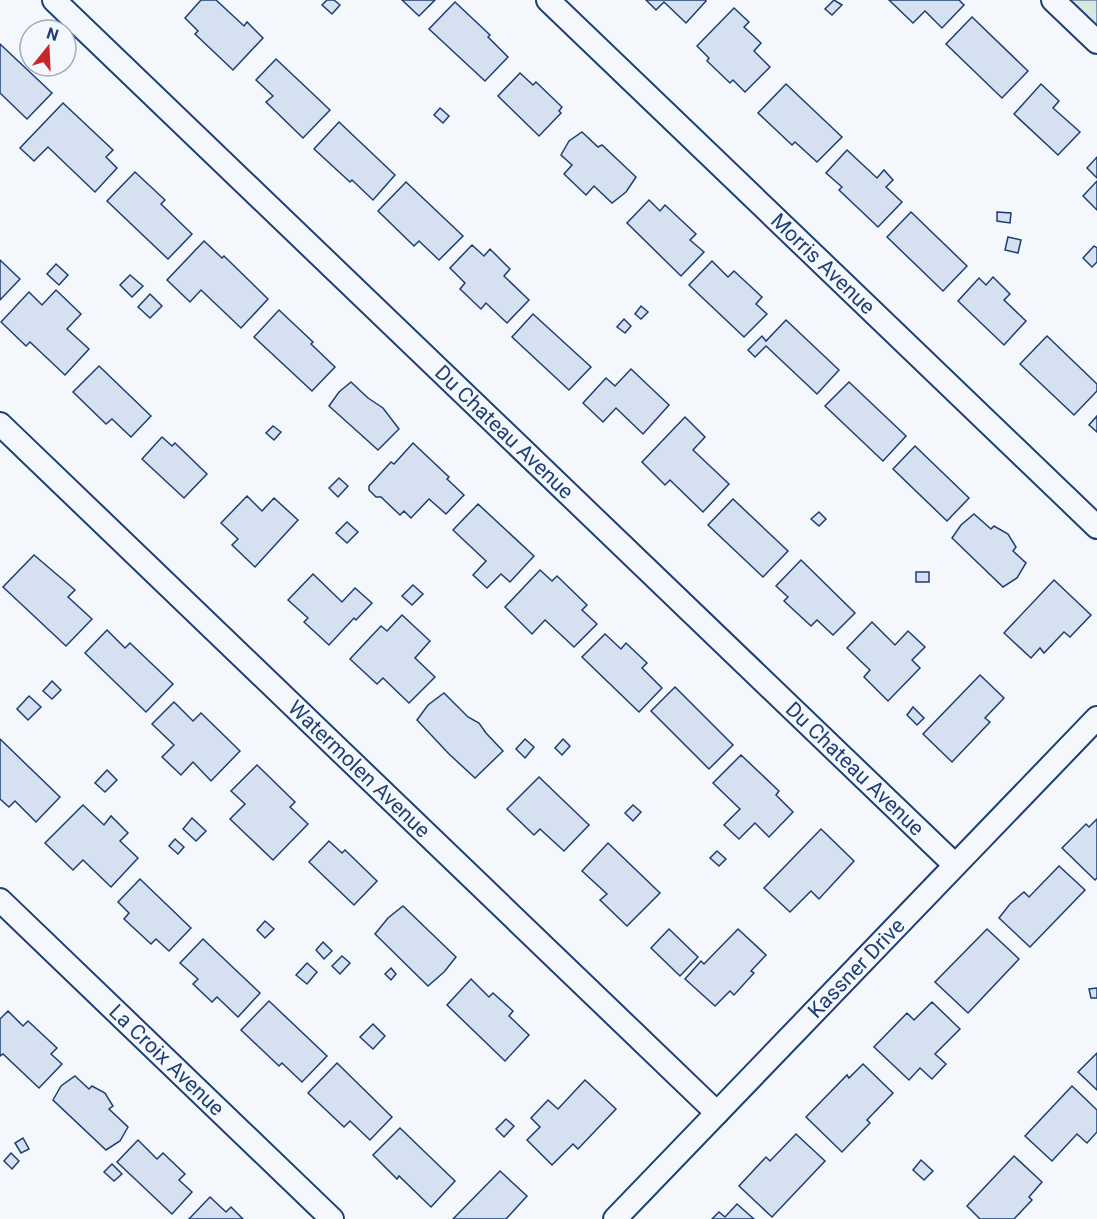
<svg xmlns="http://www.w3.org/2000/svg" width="1097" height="1219" font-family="Roboto,sans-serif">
  <rect width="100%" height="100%" fill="#f4f7fb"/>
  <path fill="#d7e8df" stroke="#687fa3" stroke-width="1.5" d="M 1053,0 L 1097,0 L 1097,42 Z"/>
  <g fill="#d5e0f0" stroke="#1d3f73" stroke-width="1.5">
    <path d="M 201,0 L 216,0 L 244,26 L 247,22 L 263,38 L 233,70 L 195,34 L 198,31 L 185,18 Z"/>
    <path d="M 327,0 L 334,0 L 340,5 L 332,14 L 322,5 Z"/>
    <path d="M 402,0 L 435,0 L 419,16 Z"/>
    <path d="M 646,0 L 705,0 L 706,1 L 686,23 L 664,2 L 656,10 Z"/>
    <path d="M 834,0 L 842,5 L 832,15 L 825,9 Z"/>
    <path d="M 889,0 L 959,0 L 964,5 L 942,28 L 925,11 L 913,23 Z"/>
    <path d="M 455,2 L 490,35 L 488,37 L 508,57 L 485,81 L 429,29 Z"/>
    <path d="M 734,8 L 749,22 L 744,27 L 761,43 L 754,51 L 770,67 L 745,92 L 733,80 L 730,83 L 707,61 L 709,58 L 697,46 Z"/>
    <path d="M 972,17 L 1028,71 L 1002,98 L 946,44 Z"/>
    <path d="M 0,44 L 52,93 L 27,119 L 0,93 Z"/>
    <path d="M 276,59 L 330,110 L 303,138 L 266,102 L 273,96 L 256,80 Z"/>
    <path d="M 520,73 L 533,85 L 536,82 L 562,107 L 559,111 L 561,113 L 539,136 L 498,96 Z"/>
    <path d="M 786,84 L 842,137 L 817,162 L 795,142 L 792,145 L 758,113 Z"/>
    <path d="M 1041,84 L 1059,101 L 1053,108 L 1080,132 L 1058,155 L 1014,114 Z"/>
    <path d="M 63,103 L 113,150 L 106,157 L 117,168 L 95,192 L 48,147 L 34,161 L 20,148 Z"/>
    <path d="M 440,108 L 449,116 L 443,123 L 434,115 Z"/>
    <path d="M 339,122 L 395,175 L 373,200 L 352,180 L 350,182 L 314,149 Z"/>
    <path d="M 582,132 L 598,147 L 602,145 L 636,177 L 626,192 L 612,203 L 594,186 L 586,195 L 564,174 L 572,165 L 561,155 L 569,141 Z"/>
    <path d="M 847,150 L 877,178 L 884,170 L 893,180 L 886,187 L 902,202 L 878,227 L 839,190 L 842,187 L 826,173 Z"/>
    <path d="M 1097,157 L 1097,178 L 1087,168 Z"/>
    <path d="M 135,172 L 165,200 L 161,204 L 192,234 L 168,259 L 107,201 Z"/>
    <path d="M 1097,181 L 1097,210 L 1083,196 Z"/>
    <path d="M 406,182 L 463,236 L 439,260 L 419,241 L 414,246 L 378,211 Z"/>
    <path d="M 649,200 L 660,211 L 665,205 L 696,234 L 690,240 L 704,252 L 681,276 L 627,223 Z"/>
    <path d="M 911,212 L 967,266 L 943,291 L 887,237 Z"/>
    <path d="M 997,212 L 1011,213 L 1010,223 L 997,221 Z"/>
    <path d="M 1008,237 L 1021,240 L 1018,253 L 1005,250 Z"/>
    <path d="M 204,241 L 222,258 L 224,256 L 268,299 L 241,328 L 201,290 L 190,302 L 167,280 Z"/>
    <path d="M 472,245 L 484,256 L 490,249 L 510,269 L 504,276 L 529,300 L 507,323 L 486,303 L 481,309 L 460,289 L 465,283 L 450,268 Z"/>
    <path d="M 1094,246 L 1097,248 L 1097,262 L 1092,267 L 1083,258 Z"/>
    <path d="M 0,260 L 20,279 L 0,300 Z"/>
    <path d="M 712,261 L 728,277 L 734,271 L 762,297 L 756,304 L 767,314 L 744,337 L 689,285 Z"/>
    <path d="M 56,264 L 68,275 L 59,285 L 47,274 Z"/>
    <path d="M 130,275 L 143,286 L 132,297 L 120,285 Z"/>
    <path d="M 993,277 L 1010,294 L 1004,300 L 1026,321 L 1004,345 L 958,301 L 979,278 L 986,285 Z"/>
    <path d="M 56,290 L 81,314 L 67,329 L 89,349 L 65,375 L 30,342 L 26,346 L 1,322 L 29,292 L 42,305 Z"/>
    <path d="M 150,294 L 162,306 L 150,318 L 138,307 Z"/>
    <path d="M 641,306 L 648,312 L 641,319 L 635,314 Z"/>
    <path d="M 279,310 L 313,342 L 311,344 L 335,367 L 312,391 L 254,337 Z"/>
    <path d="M 533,314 L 591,367 L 569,390 L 512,337 Z"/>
    <path d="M 624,319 L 631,326 L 625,333 L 617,327 Z"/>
    <path d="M 786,320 L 839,370 L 817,394 L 766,346 L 755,357 L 748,350 L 762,336 L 766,341 Z"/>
    <path d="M 1047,336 L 1097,384 L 1097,391 L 1074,415 L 1020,364 Z"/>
    <path d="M 99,366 L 151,416 L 131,437 L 112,419 L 106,424 L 73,392 Z"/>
    <path d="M 631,369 L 669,405 L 643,434 L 616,408 L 603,422 L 583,403 L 606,378 L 615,386 Z"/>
    <path d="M 351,382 L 368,398 L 383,408 L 399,429 L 378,450 L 329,406 L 339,392 Z"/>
    <path d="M 849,382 L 906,436 L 883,461 L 825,406 Z"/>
    <path d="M 1097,416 L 1097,432 L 1089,425 Z"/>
    <path d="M 685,417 L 705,437 L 693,450 L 729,484 L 703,512 L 670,480 L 665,485 L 642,462 Z"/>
    <path d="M 273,426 L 281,432 L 274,440 L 266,433 Z"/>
    <path d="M 162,437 L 172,446 L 175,443 L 207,474 L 184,498 L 142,459 Z"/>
    <path d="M 413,443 L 449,477 L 447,479 L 464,495 L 446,514 L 429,499 L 411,518 L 404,511 L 400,515 L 381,497 L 376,497 L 369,490 L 369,486 L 391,462 L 394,464 Z"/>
    <path d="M 915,446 L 969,498 L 947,521 L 893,469 Z"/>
    <path d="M 339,478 L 348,486 L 338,497 L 329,488 Z"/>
    <path d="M 247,496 L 262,511 L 274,498 L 298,520 L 255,567 L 232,545 L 238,539 L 221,523 Z"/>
    <path d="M 733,499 L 788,551 L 763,577 L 708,525 Z"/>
    <path d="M 478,504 L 534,556 L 510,582 L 501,574 L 487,588 L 473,575 L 486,561 L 453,530 Z"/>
    <path d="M 819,512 L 826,519 L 819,526 L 811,519 Z"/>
    <path d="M 974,514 L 991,529 L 994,526 L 1008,534 L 1016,547 L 1013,551 L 1026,563 L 1017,578 L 1003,587 L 952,538 L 961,525 Z"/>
    <path d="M 347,522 L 358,532 L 347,543 L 336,533 Z"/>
    <path d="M 34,555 L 75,590 L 68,597 L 92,619 L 66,646 L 3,587 Z"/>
    <path d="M 801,560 L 855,613 L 833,635 L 817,620 L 811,626 L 784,601 L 788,597 L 776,586 Z"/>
    <path d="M 540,570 L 552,581 L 557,576 L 587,605 L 582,610 L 597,624 L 574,647 L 545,620 L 532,634 L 505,607 Z"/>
    <rect x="916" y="572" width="13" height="10"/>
    <path d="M 313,574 L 342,602 L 355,588 L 372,603 L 356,620 L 354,618 L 329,645 L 304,622 L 308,618 L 288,600 Z"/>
    <path d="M 1054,580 L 1091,615 L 1070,637 L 1064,632 L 1044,653 L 1040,648 L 1031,658 L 1004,633 Z"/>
    <path d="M 413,585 L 423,594 L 412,605 L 402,596 Z"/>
    <path d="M 402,615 L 430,641 L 415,658 L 435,677 L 409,703 L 383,678 L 377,684 L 350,659 L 381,626 L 387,631 Z"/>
    <path d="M 872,622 L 895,645 L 908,631 L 925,647 L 912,660 L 920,668 L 888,701 L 864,677 L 870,670 L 847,648 Z"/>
    <path d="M 107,630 L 125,648 L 130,643 L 173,684 L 146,712 L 85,653 Z"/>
    <path d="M 605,634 L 621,649 L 626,643 L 647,663 L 642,668 L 662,688 L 639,712 L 582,657 Z"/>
    <path d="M 980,675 L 1004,698 L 985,718 L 990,722 L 952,762 L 923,734 Z"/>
    <path d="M 52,681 L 61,690 L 52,699 L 43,691 Z"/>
    <path d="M 675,687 L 733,745 L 709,769 L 651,711 Z"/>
    <path d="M 444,693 L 468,717 L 479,723 L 486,733 L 503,751 L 475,778 L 449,754 L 417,720 L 428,705 Z"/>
    <path d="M 29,696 L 41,707 L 28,720 L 17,709 Z"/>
    <path d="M 174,702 L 193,721 L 201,713 L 240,751 L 211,781 L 193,762 L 181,775 L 162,757 L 174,745 L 152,724 Z"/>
    <path d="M 913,707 L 924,718 L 917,725 L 907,715 Z"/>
    <path d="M 0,739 L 60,797 L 36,822 L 15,801 L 9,807 L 0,799 Z"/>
    <path d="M 525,739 L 534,747 L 525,758 L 516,749 Z"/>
    <path d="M 563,739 L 570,746 L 562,755 L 555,748 Z"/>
    <path d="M 741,755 L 779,791 L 776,795 L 793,812 L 769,837 L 755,823 L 739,839 L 724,825 L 740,809 L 713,783 Z"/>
    <path d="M 257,765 L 295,802 L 290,807 L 308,824 L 273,860 L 230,819 L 245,804 L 231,791 Z"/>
    <path d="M 107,770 L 117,780 L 105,792 L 95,783 Z"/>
    <path d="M 539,777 L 589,825 L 564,851 L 540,829 L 534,835 L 507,809 Z"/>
    <path d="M 83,805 L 104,825 L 111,816 L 128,833 L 120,841 L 138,858 L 111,887 L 83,860 L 73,870 L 45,843 Z"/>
    <path d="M 633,805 L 641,812 L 633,821 L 625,813 Z"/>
    <path d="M 192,818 L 206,831 L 196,841 L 183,829 Z"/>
    <path d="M 1097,819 L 1097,878 L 1095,880 L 1062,848 L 1086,824 L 1089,827 Z"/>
    <path d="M 821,829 L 854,861 L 819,899 L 811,891 L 790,912 L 764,888 Z"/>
    <path d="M 175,839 L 184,847 L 178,854 L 169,846 Z"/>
    <path d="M 329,841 L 342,853 L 345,850 L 377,881 L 354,905 L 309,862 Z"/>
    <path d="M 608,843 L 660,893 L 627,926 L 600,900 L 607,894 L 582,871 Z"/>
    <path d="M 717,851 L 726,859 L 719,866 L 710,858 Z"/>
    <path d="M 1059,866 L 1085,890 L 1030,947 L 999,918 L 1010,904 L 1024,892 L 1029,897 Z"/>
    <path d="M 140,879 L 191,928 L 169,951 L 156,939 L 151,944 L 124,919 L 129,913 L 118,902 Z"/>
    <path d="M 403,906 L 456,957 L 444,972 L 428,986 L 375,934 L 388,918 Z"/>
    <path d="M 265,921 L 274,929 L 265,938 L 257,930 Z"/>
    <path d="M 669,929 L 698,957 L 680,976 L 651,948 Z"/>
    <path d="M 738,929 L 766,955 L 751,971 L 754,973 L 734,995 L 730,991 L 715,1006 L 685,979 L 701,961 L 704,964 Z"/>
    <path d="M 987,929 L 1019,959 L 968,1013 L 935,982 Z"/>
    <path d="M 203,939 L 260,993 L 238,1017 L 217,997 L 212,1002 L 193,984 L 198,979 L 180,963 Z"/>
    <path d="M 323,942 L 332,951 L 324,959 L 316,950 Z"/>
    <path d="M 342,956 L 350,963 L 340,974 L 332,966 Z"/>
    <path d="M 307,963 L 317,972 L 307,984 L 296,975 Z"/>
    <path d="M 391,968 L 396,974 L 391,980 L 385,974 Z"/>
    <path d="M 471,979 L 489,997 L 493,993 L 513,1011 L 509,1016 L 529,1035 L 505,1061 L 447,1005 Z"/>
    <path d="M 1097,988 L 1097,998 L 1091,998 L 1089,989 Z"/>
    <path d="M 269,1001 L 327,1056 L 302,1082 L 282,1063 L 279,1066 L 241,1030 Z"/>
    <path d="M 932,1002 L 960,1029 L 935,1054 L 946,1064 L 932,1079 L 920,1068 L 909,1080 L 874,1047 L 907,1013 L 914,1020 Z"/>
    <path d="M 8,1011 L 23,1026 L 28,1021 L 57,1048 L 51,1054 L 62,1064 L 39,1088 L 3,1054 L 0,1056 L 0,1019 Z"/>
    <path d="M 373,1024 L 385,1036 L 373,1049 L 360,1037 Z"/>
    <path d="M 1097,1053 L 1097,1090 L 1078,1072 Z"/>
    <path d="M 337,1063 L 392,1117 L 370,1140 L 350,1121 L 344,1127 L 308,1093 Z"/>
    <path d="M 863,1064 L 893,1093 L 867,1120 L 870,1123 L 842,1152 L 806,1117 L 847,1075 L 849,1078 Z"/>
    <path d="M 75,1076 L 89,1089 L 92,1086 L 105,1093 L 113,1106 L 109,1109 L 128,1127 L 120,1141 L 106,1150 L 53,1100 L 61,1086 Z"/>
    <path d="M 585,1080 L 616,1109 L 578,1149 L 573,1144 L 552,1165 L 527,1140 L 540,1127 L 531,1118 L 548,1100 L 558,1109 Z"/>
    <path d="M 1072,1086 L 1097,1110 L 1097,1132 L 1087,1143 L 1077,1134 L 1052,1161 L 1025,1136 Z"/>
    <path d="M 506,1119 L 514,1126 L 504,1137 L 496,1129 Z"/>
    <path d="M 400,1128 L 455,1181 L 431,1207 L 399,1176 L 397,1179 L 373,1155 Z"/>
    <path d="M 796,1134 L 825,1161 L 772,1217 L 739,1186 L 766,1157 L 770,1161 Z"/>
    <path d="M 23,1138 L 29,1149 L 21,1153 L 15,1143 Z"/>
    <path d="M 138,1140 L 157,1159 L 163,1153 L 185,1174 L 179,1180 L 192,1192 L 172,1214 L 117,1162 Z"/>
    <path d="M 11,1153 L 19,1161 L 12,1169 L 4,1161 Z"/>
    <path d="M 1014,1156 L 1042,1182 L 1029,1197 L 1032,1200 L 1014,1219 L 980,1219 L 967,1206 Z"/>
    <path d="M 921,1160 L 933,1171 L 924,1180 L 913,1170 Z"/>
    <path d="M 112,1164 L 122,1174 L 114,1181 L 104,1172 Z"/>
    <path d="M 500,1171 L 527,1196 L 506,1219 L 453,1219 Z"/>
    <path d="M 210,1197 L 226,1212 L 231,1207 L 243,1219 L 189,1219 Z"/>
    <path d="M 737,1204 L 754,1219 L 712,1219 L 719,1212 L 725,1217 Z"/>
  </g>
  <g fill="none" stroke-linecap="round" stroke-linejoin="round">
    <g stroke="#1d3f73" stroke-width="26">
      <g id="minor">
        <path id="s1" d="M 54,0 L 955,865"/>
        <path id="s2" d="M 548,0 L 1097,527"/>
        <path d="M 1053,0 L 1097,42"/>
        <path id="s3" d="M 0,424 L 717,1113"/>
        <path id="s4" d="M 0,900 L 332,1219"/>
        <path id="s5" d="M 615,1219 L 1097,718"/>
      </g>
    </g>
    <use href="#minor" stroke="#f4f7fb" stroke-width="22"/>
  </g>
  <g text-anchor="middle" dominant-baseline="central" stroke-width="4.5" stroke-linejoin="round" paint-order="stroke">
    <g font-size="21" fill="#1d3f73" stroke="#f4f7fb">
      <text stroke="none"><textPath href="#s2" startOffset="381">Morris Avenue</textPath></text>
      <text stroke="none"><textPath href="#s1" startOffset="624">Du Chateau Avenue</textPath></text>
      <text stroke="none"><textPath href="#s3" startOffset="498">Watermolen Avenue</textPath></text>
      <text stroke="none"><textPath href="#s1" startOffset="1110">Du Chateau Avenue</textPath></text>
      <text stroke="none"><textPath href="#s5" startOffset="348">Kassner Drive</textPath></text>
      <text stroke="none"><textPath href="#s4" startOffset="231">La Croix Avenue</textPath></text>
    </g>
  </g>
  <g transform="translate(48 48) rotate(18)"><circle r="28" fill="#f4f7fb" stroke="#9eadc5" stroke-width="1.5"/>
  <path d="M0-4.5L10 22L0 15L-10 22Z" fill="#c62828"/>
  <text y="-9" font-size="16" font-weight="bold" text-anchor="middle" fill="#1d3f73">N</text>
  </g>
</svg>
